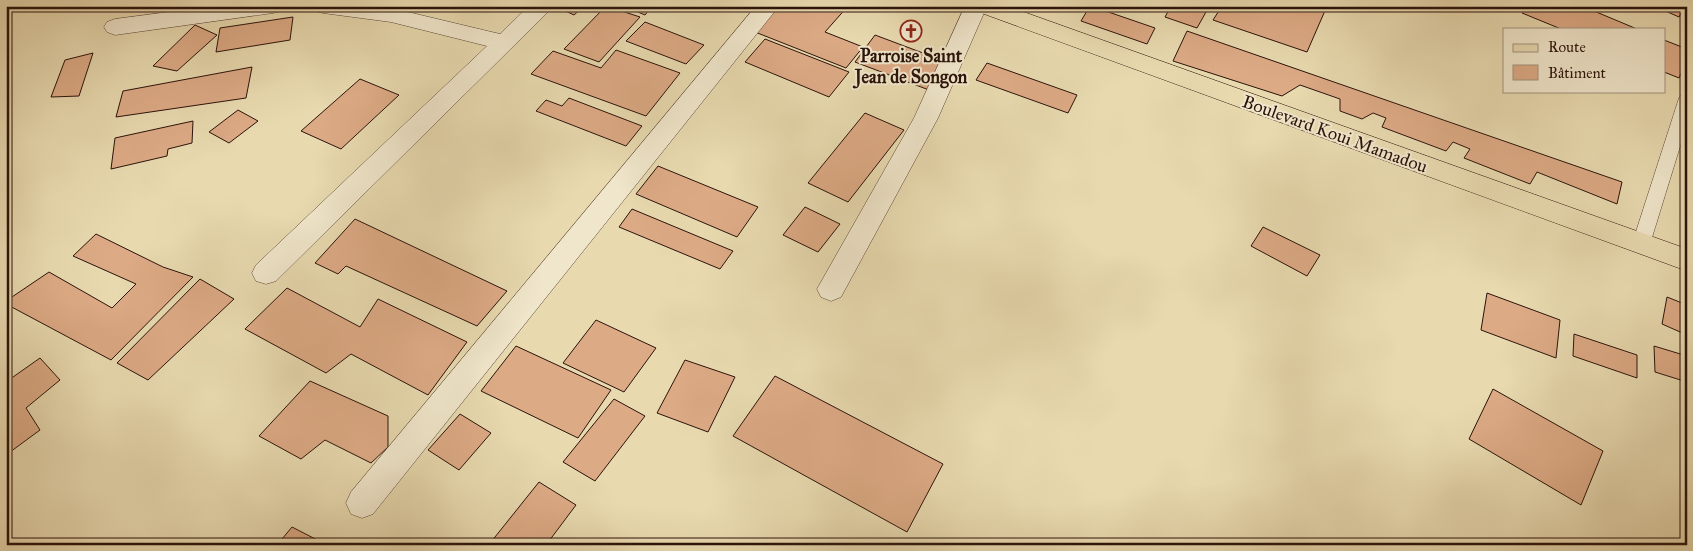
<svg xmlns="http://www.w3.org/2000/svg" width="1693" height="551" font-family="'IM FELL Great Primer',serif">
  <rect width="100%" height="100%" fill="#e8d9af"/>
  <filter id="stains"><feTurbulence type="fractalNoise" baseFrequency=".004" numOctaves="4"/><feColorMatrix values="0 0 0 0 .2 0 0 0 0 .09 0 0 0 0 .02 0 0 0 .5 -.17"/></filter>
  <radialGradient id="worn" r=".72"><stop offset=".6" stop-color="#630" stop-opacity="0"/><stop offset="1" stop-color="#630" stop-opacity=".3"/></radialGradient>
  <g fill="#dcaa85" stroke="#2b130a">
    <path d="M 562,6 L 584,6 L 574,15 L 559,8 Z"/>
    <path d="M 606,6 L 640,17 L 599,62 L 564,49 Z"/>
    <path d="M 633,6 L 652,6 L 645,15 L 631,9 Z"/>
    <path d="M 778,6 L 848,6 L 825,32 L 863,47 L 846,68 L 755,32 Z"/>
    <path d="M 1090,6 L 1091,6 L 1155,28 L 1147,44 L 1081,21 Z"/>
    <path d="M 1171,6 L 1189,6 L 1206,12 L 1197,28 L 1165,17 Z"/>
    <path d="M 1222,6 L 1327,6 L 1307,52 L 1213,20 Z"/>
    <path d="M 1527,6 L 1582,6 L 1637,29 L 1561,29 L 1522,13 Z"/>
    <path d="M 1654,6 L 1685,6 L 1679,17 Z"/>
    <path d="M 293,17 L 290,40 L 216,52 L 220,28 Z"/>
    <path d="M 645,22 L 704,45 L 686,64 L 626,41 Z"/>
    <path d="M 195,25 L 217,35 L 177,71 L 153,66 Z"/>
    <path d="M 1187,31 L 1622,182 L 1617,204 L 1537,172 L 1530,184 L 1464,158 L 1470,149 L 1453,142 L 1446,151 L 1382,127 L 1386,118 L 1373,113 L 1362,119 L 1340,111 L 1340,99 L 1300,85 L 1282,96 L 1173,61 Z"/>
    <path d="M 875,35 L 947,62 L 929,90 L 855,62 Z"/>
    <path d="M 765,39 L 849,72 L 829,97 L 745,62 Z"/>
    <path d="M 1664,40 L 1687,49 L 1687,61 L 1679,78 L 1664,72 Z"/>
    <path d="M 616,50 L 680,73 L 646,116 L 531,74 L 553,51 L 601,68 Z"/>
    <path d="M 93,53 L 79,96 L 51,97 L 65,60 Z"/>
    <path d="M 987,63 L 1077,95 L 1068,113 L 976,80 Z"/>
    <path d="M 252,67 L 246,98 L 116,117 L 123,91 Z"/>
    <path d="M 360,79 L 399,95 L 341,149 L 301,131 Z"/>
    <path d="M 569,98 L 642,126 L 626,146 L 536,111 L 546,100 L 562,106 Z"/>
    <path d="M 238,110 L 258,121 L 229,143 L 209,132 Z"/>
    <path d="M 865,113 L 904,130 L 848,202 L 808,183 Z"/>
    <path d="M 193,121 L 192,143 L 168,149 L 167,156 L 111,169 L 115,138 Z"/>
    <path d="M 658,166 L 758,207 L 737,237 L 636,194 Z"/>
    <path d="M 805,207 L 840,224 L 818,252 L 783,235 Z"/>
    <path d="M 632,209 L 733,251 L 720,269 L 619,227 Z"/>
    <path d="M 355,219 L 507,291 L 477,326 L 346,266 L 338,274 L 315,263 Z"/>
    <path d="M 1263,227 L 1320,255 L 1307,276 L 1251,246 Z"/>
    <path d="M 96,234 L 163,267 L 193,277 L 111,360 L 6,304 L 6,301 L 49,272 L 112,308 L 136,284 L 73,256 Z"/>
    <path d="M 200,279 L 234,299 L 148,380 L 117,363 Z"/>
    <path d="M 287,288 L 360,327 L 378,299 L 467,342 L 428,395 L 351,354 L 326,373 L 245,329 Z"/>
    <path d="M 1487,293 L 1560,320 L 1556,358 L 1481,330 Z"/>
    <path d="M 1667,297 L 1687,305 L 1687,335 L 1662,324 Z"/>
    <path d="M 596,320 L 656,348 L 624,392 L 563,363 Z"/>
    <path d="M 1574,334 L 1637,355 L 1637,378 L 1573,356 Z"/>
    <path d="M 516,346 L 611,390 L 578,438 L 481,391 Z"/>
    <path d="M 1654,346 L 1687,356 L 1687,382 L 1655,372 Z"/>
    <path d="M 40,358 L 60,380 L 26,408 L 40,430 L 6,455 L 6,382 Z"/>
    <path d="M 685,360 L 735,377 L 708,432 L 657,413 Z"/>
    <path d="M 775,376 L 943,464 L 907,532 L 733,436 Z"/>
    <path d="M 310,381 L 388,416 L 388,447 L 371,463 L 325,440 L 301,459 L 259,436 Z"/>
    <path d="M 1493,389 L 1603,451 L 1581,505 L 1469,439 Z"/>
    <path d="M 614,399 L 645,416 L 595,481 L 563,462 Z"/>
    <path d="M 460,414 L 491,433 L 459,470 L 428,450 Z"/>
    <path d="M 539,482 L 576,505 L 546,545 L 494,545 L 491,542 Z"/>
    <path d="M 292,527 L 327,545 L 277,545 Z"/>
  </g>
  <g fill="none" stroke-linecap="round" stroke-linejoin="round">
    <g stroke="#5a4433" stroke-width="1">
      <path id="service" d="M 1687,93 L 1687,124 L 1650,244 L 1647,249 L 1641,251 L 1635,249 L 1632,244 L 1679,98 L 1682,94 Z"/>
    </g>
    <g stroke="#5a4433" stroke-width="1">
      <g id="minor">
        <path d="M 215,6 L 284,6 L 281,11 L 273,13 L 115,35 L 107,32 L 104,27 L 107,22 L 115,19 Z"/>
        <path d="M 312,6 L 391,8 L 500,34 L 529,6 L 554,6 L 276,281 L 266,284 L 256,281 L 252,273 L 256,265 L 487,46 L 391,22 L 323,13 L 315,11 Z"/>
        <path d="M 756,6 L 779,6 L 373,514 L 362,518 L 351,514 L 346,503 L 351,492 Z"/>
        <path d="M 965,6 L 987,6 L 938,118 L 841,297 L 831,301 L 821,297 L 817,289 L 914,118 Z"/>
      </g>
    </g>
    <g stroke="#2b130a" stroke-width="1">
      <path id="primary" d="M 973,6 L 1007,6 L 1687,249 L 1687,271 L 976,11 Z"/>
    </g>
    <use href="#service" fill="#f0e6cb" fill-rule="evenodd"/>
    <use href="#minor" fill="#f0e6cb" fill-rule="evenodd"/>
    <use href="#primary" fill="#e8d9af" fill-rule="evenodd"/>
  </g>
  <defs>
    <g id="church-ring" transform="scale(1.125)"><circle r="9.5" fill="#f0e6cb" stroke="#8f2418" stroke-width="1.5"/><path d="M-1.2-6h2.4v3.5h3.3v2.4h-3.3V6h-2.4V-.1h-3.3v-2.4h3.3Z" fill="#8f2418"/></g>
  </defs>
  <g fill-rule="evenodd">
    <use href="#church-ring" x="911" y="31"/>
  </g>
  <g text-anchor="middle" dominant-baseline="central" stroke-width="4" stroke-linejoin="round" paint-order="stroke">
    <g font-size="18" font-weight="bold" fill="#2b130a" stroke="#f0e6cb">
      <text x="911" y="56">Parroise Saint<tspan x="911" dy="21">Jean de Songon</tspan></text>
    </g>
    <g font-size="18" fill="#2b130a" stroke="#f0e6cb">
      <text transform="translate(1335 134) rotate(20)">Boulevard Koui Mamadou</text>
    </g>
  </g>
  <rect width="1693" height="551" fill="none" stroke="#e8d9af" stroke-width="25"/>
  <rect x="8" y="8" width="1678" height="536" fill="none" stroke="#2b130a" stroke-width="2.5"/>
  <rect x="12" y="12" width="1668" height="526" fill="none" stroke="#2b130a"/>
  <rect x="1503" y="28" width="162" height="65" fill="#f0e6cb" stroke="#a1927e"/>
  <rect x="1513" y="44" width="25" height="8" fill="#e8d9af" stroke="#a1927e"/>
  <text x="1548" y="52" font-size="15" fill="#2b130a">Route</text>
  <rect x="1513" y="65" width="25" height="15" fill="#dcaa85" stroke="#a1927e"/>
  <text x="1548" y="78" font-size="15" fill="#2b130a">Bâtiment</text>
  <rect width="100%" height="100%" filter="url(#stains)"/>
  <rect width="100%" height="100%" fill="url(#worn)"/>
</svg>
